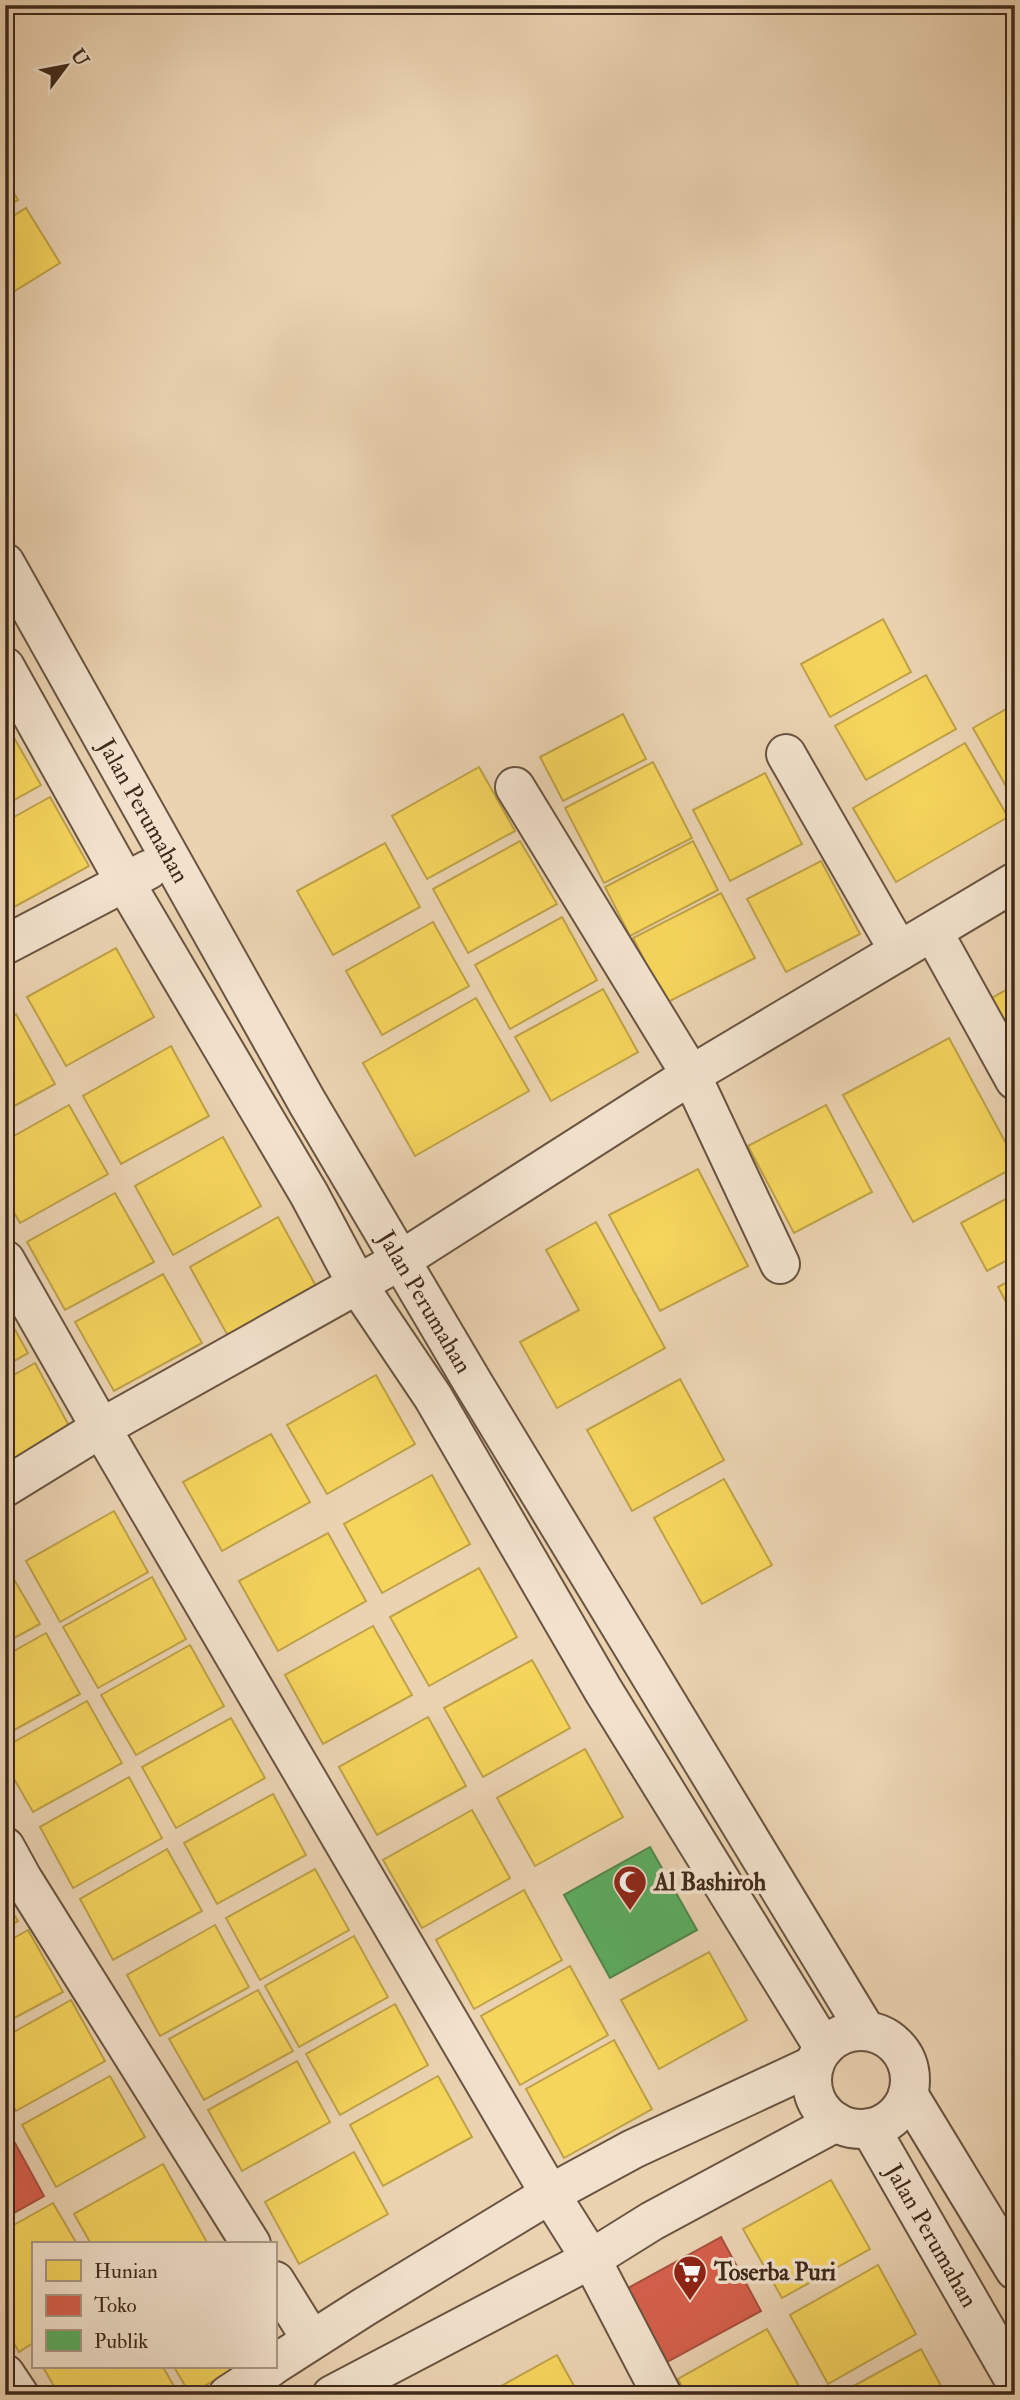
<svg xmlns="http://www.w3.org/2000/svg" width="1020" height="2400" font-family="'IM FELL Double Pica',serif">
  <rect width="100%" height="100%" fill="#ebd3b2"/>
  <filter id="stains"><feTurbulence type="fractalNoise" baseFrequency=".00286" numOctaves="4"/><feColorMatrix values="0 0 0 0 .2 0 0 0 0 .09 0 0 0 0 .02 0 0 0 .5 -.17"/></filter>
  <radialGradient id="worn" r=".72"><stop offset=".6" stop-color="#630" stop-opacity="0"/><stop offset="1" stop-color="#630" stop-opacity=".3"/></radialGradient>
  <g fill="#f6d55c" stroke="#bfa248" stroke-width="2">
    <path d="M 5,177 L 18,200 L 5,207 Z"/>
    <path d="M 26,208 L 60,263 L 5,297 L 5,221 Z"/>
    <path d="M 883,619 L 911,672 L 830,717 L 801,664 Z"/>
    <path d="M 926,675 L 956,729 L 866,780 L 835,726 Z"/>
    <path d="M 1015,704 L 1015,802 L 973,728 Z"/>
    <path d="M 623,714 L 646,759 L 563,801 L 540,757 Z"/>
    <path d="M 5,722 L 41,785 L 5,805 Z"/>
    <path d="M 965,743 L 1008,817 L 896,882 L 853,808 Z"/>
    <path d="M 653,762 L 692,838 L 604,883 L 565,808 Z"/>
    <path d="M 479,767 L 515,831 L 427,879 L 392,816 Z"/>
    <path d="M 765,773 L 802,844 L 730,881 L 693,810 Z"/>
    <path d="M 50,797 L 89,866 L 5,912 L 5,822 Z"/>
    <path d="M 520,841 L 557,904 L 468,953 L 433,889 Z"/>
    <path d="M 693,841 L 718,890 L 630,936 L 605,887 Z"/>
    <path d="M 385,843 L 420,907 L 333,955 L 297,891 Z"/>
    <path d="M 821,861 L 860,934 L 786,972 L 747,899 Z"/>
    <path d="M 721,893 L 755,958 L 666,1003 L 633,938 Z"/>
    <path d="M 562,917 L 597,980 L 510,1029 L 475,965 Z"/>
    <path d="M 433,922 L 469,986 L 382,1035 L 346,971 Z"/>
    <path d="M 116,948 L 154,1017 L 66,1066 L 27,997 Z"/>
    <path d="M 1015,985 L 1015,1043 L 990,999 Z"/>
    <path d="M 603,989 L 638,1052 L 551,1101 L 515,1037 Z"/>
    <path d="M 476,998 L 529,1091 L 415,1156 L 363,1063 Z"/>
    <path d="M 16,1014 L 55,1084 L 5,1111 L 5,1021 Z"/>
    <path d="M 949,1038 L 1015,1160 L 1015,1167 L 913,1222 L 843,1095 Z"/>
    <path d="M 171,1046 L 209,1116 L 121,1164 L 83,1096 Z"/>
    <path d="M 69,1105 L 108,1174 L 20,1223 L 5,1197 L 5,1141 Z"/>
    <path d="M 826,1105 L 872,1192 L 794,1233 L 748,1146 Z"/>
    <path d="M 223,1137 L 261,1206 L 173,1255 L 135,1186 Z"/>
    <path d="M 698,1169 L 748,1266 L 660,1311 L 609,1215 Z"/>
    <path d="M 115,1193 L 154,1262 L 65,1310 L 27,1242 Z"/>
    <path d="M 1015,1194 L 1015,1256 L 987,1271 L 961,1223 Z"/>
    <path d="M 278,1217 L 316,1286 L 228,1336 L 190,1267 Z"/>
    <path d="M 596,1222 L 665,1348 L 557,1408 L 520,1342 L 579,1310 L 546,1250 Z"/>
    <path d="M 163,1274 L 202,1343 L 114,1391 L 75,1322 Z"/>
    <path d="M 1015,1278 L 1015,1319 L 998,1287 Z"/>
    <path d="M 5,1312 L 28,1353 L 5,1366 Z"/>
    <path d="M 35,1363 L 73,1433 L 5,1470 L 5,1380 Z"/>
    <path d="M 376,1375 L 415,1444 L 327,1494 L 287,1425 Z"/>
    <path d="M 680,1379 L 724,1460 L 632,1511 L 587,1430 Z"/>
    <path d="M 271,1434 L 310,1502 L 222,1551 L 183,1482 Z"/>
    <path d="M 432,1475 L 470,1544 L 382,1593 L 344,1524 Z"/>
    <path d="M 724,1479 L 772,1565 L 702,1604 L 654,1518 Z"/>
    <path d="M 114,1511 L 148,1572 L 60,1622 L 26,1561 Z"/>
    <path d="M 328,1533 L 366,1601 L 278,1651 L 239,1581 Z"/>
    <path d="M 5,1564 L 40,1624 L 5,1643 Z"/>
    <path d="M 479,1568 L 517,1637 L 429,1686 L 390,1617 Z"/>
    <path d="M 152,1577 L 186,1639 L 98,1688 L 63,1627 Z"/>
    <path d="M 373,1626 L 412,1695 L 323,1744 L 285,1675 Z"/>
    <path d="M 46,1633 L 80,1694 L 5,1735 L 5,1656 Z"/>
    <path d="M 190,1645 L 224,1706 L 136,1755 L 101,1695 Z"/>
    <path d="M 532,1660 L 570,1728 L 483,1777 L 444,1708 Z"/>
    <path d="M 87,1701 L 122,1763 L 33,1812 L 5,1763 L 5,1747 Z"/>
    <path d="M 428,1717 L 466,1786 L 377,1835 L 339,1767 Z"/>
    <path d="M 231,1718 L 265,1778 L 176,1828 L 142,1767 Z"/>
    <path d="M 585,1749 L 623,1817 L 535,1866 L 497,1798 Z"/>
    <path d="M 129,1777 L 162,1838 L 73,1888 L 40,1827 Z"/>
    <path d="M 273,1794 L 306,1855 L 217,1904 L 184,1843 Z"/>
    <path d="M 472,1810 L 510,1878 L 422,1928 L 383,1860 Z"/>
    <path d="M 167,1849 L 202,1911 L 113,1960 L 80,1899 Z"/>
    <path d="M 315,1869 L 349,1930 L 260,1980 L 226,1918 Z"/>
    <path d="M 524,1890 L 562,1960 L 474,2009 L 436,1940 Z"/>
    <path d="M 5,1899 L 18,1921 L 5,1928 Z"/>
    <path d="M 215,1925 L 249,1987 L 160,2036 L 127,1975 Z"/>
    <path d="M 28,1930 L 63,1992 L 5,2023 L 5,1943 Z"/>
    <path d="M 354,1936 L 388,1997 L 299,2047 L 265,1986 Z"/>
    <path d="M 709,1952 L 747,2020 L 659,2069 L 621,2000 Z"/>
    <path d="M 570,1966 L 608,2035 L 520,2085 L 481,2016 Z"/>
    <path d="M 258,1990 L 293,2051 L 204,2100 L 169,2039 Z"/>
    <path d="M 71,2000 L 105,2061 L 16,2111 L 5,2091 L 5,2037 Z"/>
    <path d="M 395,2004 L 428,2065 L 340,2115 L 306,2054 Z"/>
    <path d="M 614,2040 L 652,2109 L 564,2158 L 526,2089 Z"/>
    <path d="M 297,2061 L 330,2122 L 242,2171 L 208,2110 Z"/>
    <path d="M 110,2076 L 145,2137 L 56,2187 L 22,2125 Z"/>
    <path d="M 438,2076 L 472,2137 L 383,2186 L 350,2125 Z"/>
    <path d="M 354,2152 L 388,2214 L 299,2264 L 265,2202 Z"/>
    <path d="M 163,2164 L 208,2244 L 91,2244 L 74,2214 Z"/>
    <path d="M 831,2180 L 870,2249 L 782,2298 L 743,2229 Z"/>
    <path d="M 53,2203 L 77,2244 L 33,2244 L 33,2343 L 19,2352 L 5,2328 L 5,2230 Z"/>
    <path d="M 878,2265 L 916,2334 L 828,2384 L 790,2315 Z"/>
    <path d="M 767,2329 L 804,2395 L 687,2395 L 678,2379 Z"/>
    <path d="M 921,2349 L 946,2395 L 837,2395 Z"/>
    <path d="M 557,2355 L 579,2395 L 485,2395 Z"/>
    <path d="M 43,2367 L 163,2367 L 179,2395 L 59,2395 Z"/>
    <path d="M 174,2367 L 238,2367 L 190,2394 Z"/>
  </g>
  <g fill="#d6604d" stroke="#a9503e" stroke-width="2">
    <path d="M 10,2134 L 44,2196 L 5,2218 L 5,2137 Z"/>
    <path d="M 721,2237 L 761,2311 L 658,2367 L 619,2293 Z"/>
  </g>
  <path fill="#5aae61" stroke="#52864c" stroke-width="2" d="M 650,1847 L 697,1930 L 610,1978 L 564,1895 Z"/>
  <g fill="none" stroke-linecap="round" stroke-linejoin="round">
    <g stroke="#6a5441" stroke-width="42">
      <g id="minor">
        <path id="s1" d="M 5,563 L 307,1102 L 473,1383 L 866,2031"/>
        <path d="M 5,667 L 134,898 L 309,1194 L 357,1284 L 433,1397 L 603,1690 L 824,2048"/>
        <path d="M 786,754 L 899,951"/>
        <path d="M 515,787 L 691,1075 L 780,1264"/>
        <path d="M 933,932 L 1015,1080"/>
        <path d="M 5,945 L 148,870"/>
        <path d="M 5,1260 L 101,1428 L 550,2194 L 591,2259 L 662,2395"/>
        <path d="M 5,1487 L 101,1428 L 401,1260 L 691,1075 L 1015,882"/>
        <path d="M 5,1847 L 22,1878 L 251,2244"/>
        <circle cx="861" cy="2080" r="49"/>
        <path d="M 908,2094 L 1015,2270"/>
        <path id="s2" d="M 870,2128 L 1015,2381"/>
        <path d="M 275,2281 L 311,2339"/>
        <path d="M 275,2364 L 364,2307 L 550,2194 L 633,2149 L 814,2065"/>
        <path d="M 5,2374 L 19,2395"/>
        <path d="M 228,2395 L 271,2367"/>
        <path d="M 332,2395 L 591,2259 L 652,2221 L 836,2122"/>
      </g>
    </g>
    <use href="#minor" stroke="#f2e2cd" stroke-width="38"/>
  </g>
  <defs>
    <g id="mosque-pin" transform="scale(1.75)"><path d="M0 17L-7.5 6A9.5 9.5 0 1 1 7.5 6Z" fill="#8f2418" stroke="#f2e2cd"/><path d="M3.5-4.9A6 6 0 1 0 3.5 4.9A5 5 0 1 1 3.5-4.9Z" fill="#fff"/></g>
    <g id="supermarket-pin" transform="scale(1.75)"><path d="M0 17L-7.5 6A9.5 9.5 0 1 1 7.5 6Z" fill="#8f2418" stroke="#f2e2cd"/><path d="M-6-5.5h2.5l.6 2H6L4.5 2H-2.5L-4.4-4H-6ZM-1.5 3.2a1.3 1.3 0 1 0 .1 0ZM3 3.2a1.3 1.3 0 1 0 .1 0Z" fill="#fff"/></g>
  </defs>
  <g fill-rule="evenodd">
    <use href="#mosque-pin" x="630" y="1882"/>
    <use href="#supermarket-pin" x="690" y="2272"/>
  </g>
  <g text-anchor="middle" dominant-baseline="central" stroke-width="7" stroke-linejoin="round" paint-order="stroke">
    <g font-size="24" fill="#3f2a1b" stroke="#f2e2cd">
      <text stroke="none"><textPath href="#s1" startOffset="284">Jalan Perumahan</textPath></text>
      <text stroke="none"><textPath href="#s1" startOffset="850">Jalan Perumahan</textPath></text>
      <text stroke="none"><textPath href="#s2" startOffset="124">Jalan Perumahan</textPath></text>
    </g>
    <g font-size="24" font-weight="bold" fill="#3f2a1b" stroke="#f2e2cd" text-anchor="start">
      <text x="654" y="1882">Al Bashiroh</text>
      <text x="714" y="2272">Toserba Puri</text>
    </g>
  </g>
  <rect width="1020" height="2400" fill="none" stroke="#ebd3b2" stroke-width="28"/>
  <rect x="7" y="7" width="1006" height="2386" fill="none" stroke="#3f2a1b" stroke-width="3.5"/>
  <rect x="14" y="14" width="992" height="2372" fill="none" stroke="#3f2a1b" stroke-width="2"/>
  <rect x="32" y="2242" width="245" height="126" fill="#f2e2cd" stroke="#aa9886" stroke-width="2"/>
  <rect x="46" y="2260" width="35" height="21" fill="#f6d55c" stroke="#aa9886" stroke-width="2"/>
  <text x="94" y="2278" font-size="21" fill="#3f2a1b">Hunian</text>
  <rect x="46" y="2295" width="35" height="21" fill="#d6604d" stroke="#aa9886" stroke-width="2"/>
  <text x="94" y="2312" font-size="21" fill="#3f2a1b">Toko</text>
  <rect x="46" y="2330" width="35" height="21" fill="#5aae61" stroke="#aa9886" stroke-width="2"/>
  <text x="94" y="2348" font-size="21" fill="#3f2a1b">Publik</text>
  <g transform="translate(66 66) rotate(58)" stroke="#f2e2cd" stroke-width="5" paint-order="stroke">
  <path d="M0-5L12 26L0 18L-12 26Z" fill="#3f2a1b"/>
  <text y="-10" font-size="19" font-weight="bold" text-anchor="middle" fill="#3f2a1b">U</text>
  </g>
  <rect width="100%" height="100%" filter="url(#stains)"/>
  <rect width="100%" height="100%" fill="url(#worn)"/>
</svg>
